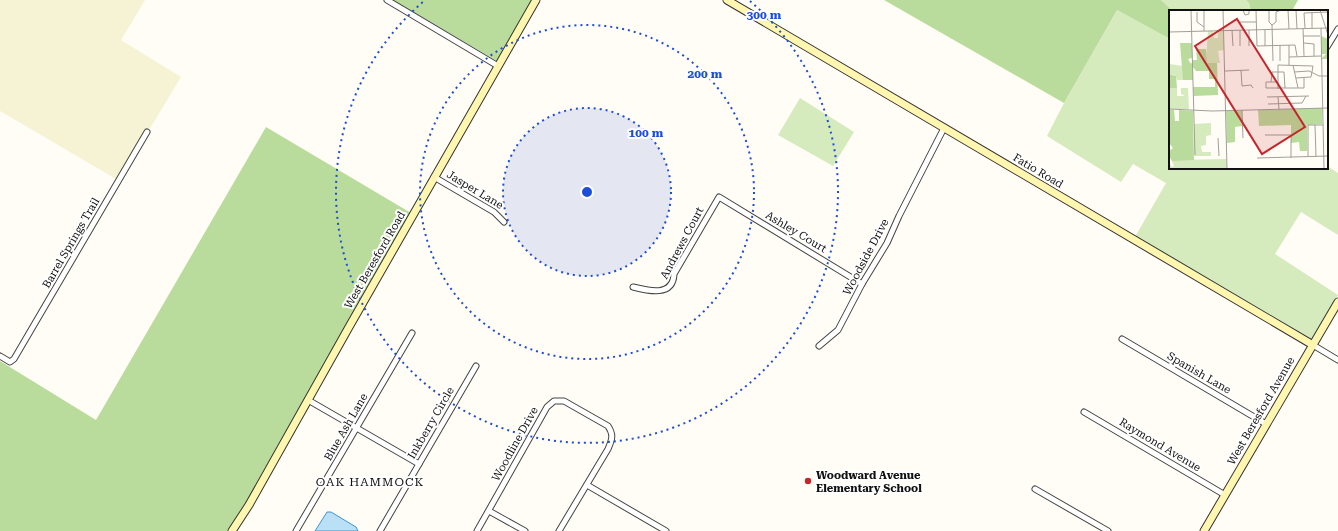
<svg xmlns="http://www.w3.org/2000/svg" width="1338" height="531" font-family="'Roboto Serif',serif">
  <rect width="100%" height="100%" fill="#fffdf5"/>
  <path fill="#f6f3d4" d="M 0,0 L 145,0 L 121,40 L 181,77 L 149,130 L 146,128 L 116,179 L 0,111 Z"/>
  <g fill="#d5ebbd">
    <path d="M 1161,0 L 1246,0 L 1249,3 L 1251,11 L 1173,11 Z"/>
    <path d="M 1117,10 L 1170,39 L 1170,168 L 1327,168 L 1327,166 L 1338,173 L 1338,235 L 1301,212 L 1275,254 L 1338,295 L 1312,339 L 1135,237 L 1166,183 L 1133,164 L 1121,182 L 1047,136 L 1064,103 Z"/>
    <path d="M 800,98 L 854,132 L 833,166 L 778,135 Z"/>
  </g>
  <g fill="#b9dc9c">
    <path d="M 393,0 L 532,0 L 497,61 Z"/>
    <path d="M 884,0 L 1161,0 L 1173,11 L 1170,11 L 1170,39 L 1117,10 L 1064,103 Z"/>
    <path d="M 1246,0 L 1298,0 L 1292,11 L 1251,11 L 1249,3 Z"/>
    <path d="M 266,127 L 411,213 L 246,503 L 229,531 L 0,531 L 0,361 L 96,420 Z"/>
  </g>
  <path fill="#b9e0f7" stroke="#3f96cf" d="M 327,512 L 331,512 L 356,527 L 358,531 L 315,531 Z"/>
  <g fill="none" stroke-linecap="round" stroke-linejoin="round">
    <g stroke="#444" stroke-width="7">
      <g id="street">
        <path d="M 387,0 L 498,66"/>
        <path d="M 1327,47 L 1338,29"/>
        <path d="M 434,177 L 494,212 L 504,222"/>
        <path d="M 633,287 C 649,291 673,297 674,274 L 719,197 L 862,284"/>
        <path d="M 1122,339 L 1266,424"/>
        <path d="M 1313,345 L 1338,360"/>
        <path d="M 819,346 L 838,330 L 862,284 L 887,243 L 899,216 L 944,128"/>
        <path d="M 0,356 L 10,362 L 14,359 L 147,132"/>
        <path d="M 308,400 L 419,464"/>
        <path d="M 1084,412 L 1225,495"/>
        <path d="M 587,485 L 666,531"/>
        <path d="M 1035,489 L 1108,531"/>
        <path d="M 489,511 L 525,531"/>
        <path d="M 296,531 L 412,333"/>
        <path d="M 380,531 L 476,366"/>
        <path d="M 477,531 L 547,407 L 554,401 L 564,401 L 608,426 C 614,435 612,440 608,449 L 559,531"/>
      </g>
    </g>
    <g stroke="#333" stroke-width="9">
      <g id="secondary">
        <path d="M 727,0 L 1313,345"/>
        <path d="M 232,531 L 249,505 L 349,327 L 536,0"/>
        <path d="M 1204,531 L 1338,302"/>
      </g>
    </g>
    <use href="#street" stroke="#fff" stroke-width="5"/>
    <use href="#secondary" stroke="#fff6b0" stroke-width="7"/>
  </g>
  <circle cx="587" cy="192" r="84" fill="#1d4ed8" fill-opacity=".12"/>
  <g fill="none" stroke="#1d4ed8" stroke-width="2" stroke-dasharray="2 4">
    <circle cx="587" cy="192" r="84"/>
    <circle cx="587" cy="192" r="167"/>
    <path d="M750 1A251 251 0 1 1 424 1"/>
  </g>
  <circle fill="#c4262e" stroke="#fff" stroke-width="1.5" cx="808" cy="481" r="4"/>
  <g text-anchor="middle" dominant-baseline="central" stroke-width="4" stroke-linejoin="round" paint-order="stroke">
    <g font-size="11" fill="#111" stroke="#fff">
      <text transform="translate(1038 171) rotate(31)">Fatio Road</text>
      <text transform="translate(475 190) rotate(31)">Jasper Lane</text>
      <text transform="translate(796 232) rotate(31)">Ashley Court</text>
      <text transform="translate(71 243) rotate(-60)">Barrel Springs Trail</text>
      <text transform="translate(682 243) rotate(-62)">Andrews Court</text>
      <text transform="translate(866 257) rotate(-62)">Woodside Drive</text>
      <text transform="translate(375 260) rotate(-60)">West Beresford Road</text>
      <text transform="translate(1199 373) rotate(30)">Spanish Lane</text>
      <text transform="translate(1261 411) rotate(-60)">West Beresford Avenue</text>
      <text transform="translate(431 423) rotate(-60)">Inkberry Circle</text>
      <text transform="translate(346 427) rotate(-60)">Blue Ash Lane</text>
      <text transform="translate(515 444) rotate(-61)">Woodline Drive</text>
      <text transform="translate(1160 445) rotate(31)">Raymond Avenue</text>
    </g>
    <g font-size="11" font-weight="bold" fill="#111" stroke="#fff" text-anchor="start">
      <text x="816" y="475">Woodward Avenue<tspan x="816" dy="13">Elementary School</tspan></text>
    </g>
    <g font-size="12" letter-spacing="1" fill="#111" stroke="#fff">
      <text x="370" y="482">OAK HAMMOCK</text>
    </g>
  </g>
  <g transform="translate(1169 10)">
    <rect width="159" height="159" fill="#fffdf5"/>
    <path d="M 39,21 L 44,21 L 45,28 L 49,28 L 49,21 L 54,21 L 55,40 L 49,41 L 51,53 L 37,53 ZM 0,54 L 14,56 L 14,70 L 8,70 L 6,65 L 0,64 ZM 0,78 L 8,78 L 8,86 L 16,86 L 12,84 L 12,78 L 19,78 L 20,99 L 0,99 ZM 42,113 L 42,125 L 37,126 L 37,135 L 32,136 L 33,142 L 42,142 L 42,146 L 25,146 L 25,114 ZM 57,149 L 58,159 L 0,159 L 0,153 L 3,157 L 5,156 L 3,151 L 7,150 Z" fill="#d5ebbd"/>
    <path d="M 152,26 L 159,29 L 159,49 L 152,49 L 157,44 L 152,44 ZM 11,33 L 23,33 L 23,48 L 19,49 L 22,54 L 24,50 L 28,50 L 27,39 L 37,39 L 38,53 L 48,53 L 49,85 L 25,86 L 24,77 L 46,77 L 46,69 L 40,69 L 40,61 L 27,61 L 24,57 L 24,70 L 14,70 ZM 0,64 L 7,66 L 8,78 L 0,78 ZM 153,98 L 153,114 L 138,115 L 138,141 L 131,141 L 130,132 L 122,133 L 122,115 L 90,116 L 89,100 ZM 0,100 L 5,100 L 6,111 L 10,111 L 10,100 L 24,101 L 25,150 L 3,151 L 0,146 L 0,141 L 4,138 L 0,133 ZM 57,101 L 73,101 L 73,116 L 66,117 L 66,132 L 58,133 Z" fill="#b9dc9c"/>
    <path fill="none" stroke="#a09f9a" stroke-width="1" d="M 12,0 L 45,0M 22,0 L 26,145M 35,0 L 35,21M 54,0 L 58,159M 74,0 L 76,5 L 80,4 L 80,0M 87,0 L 88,36 L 126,35 L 128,46M 100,0 L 100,12 L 103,15M 119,0 L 120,19M 127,0 L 128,19M 151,0 L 159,25M 28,2 L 28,12 L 35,17M 143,2 L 143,18M 71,12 L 87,12M 134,18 L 135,46M 136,18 L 135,3 L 159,2M 152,18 L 155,159M 96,19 L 96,36M 63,20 L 64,36M 71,20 L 71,36M 80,20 L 80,36M 0,22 L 159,18M 134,26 L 151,26M 135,33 L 145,34 L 145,46M 111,35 L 111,51M 120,35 L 120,55M 120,47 L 152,46M 104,51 L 103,15 L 107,12 L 107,2 L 112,0M 124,55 L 129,78M 72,60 L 73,76 L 82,75 L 84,78M 56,61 L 80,60M 125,62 L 140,61 L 150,66 L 159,66M 102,72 L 103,62 L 115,62 L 116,78M 109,72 L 97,72 L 97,78 L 135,78 L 135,68M 109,79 L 109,55 L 144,56 L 142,67 L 127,68M 98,87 L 140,86M 109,87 L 110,99M 99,94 L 133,93 L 137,86M 0,99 L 43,101 L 159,98M 73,100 L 74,128M 146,115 L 147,147M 96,125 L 122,125 L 122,148M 49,128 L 50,146M 139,147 L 139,115 L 154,115M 88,148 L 159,146"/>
    <path fill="#c4262e" fill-opacity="0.15" stroke="#c4262e" stroke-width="2" d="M 68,9 L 136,117 L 93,144 L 26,36 Z"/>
    <rect width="159" height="159" fill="none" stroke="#111" stroke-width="2"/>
  </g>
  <circle cx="587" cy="192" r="6" fill="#1d4ed8" stroke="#fff" stroke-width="2"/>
  <g font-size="12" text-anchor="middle" font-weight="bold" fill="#1d4ed8" stroke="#fff" stroke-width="4" stroke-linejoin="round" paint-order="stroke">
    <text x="764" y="19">300 m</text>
    <text x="705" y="78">200 m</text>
    <text x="646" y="137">100 m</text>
  </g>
</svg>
